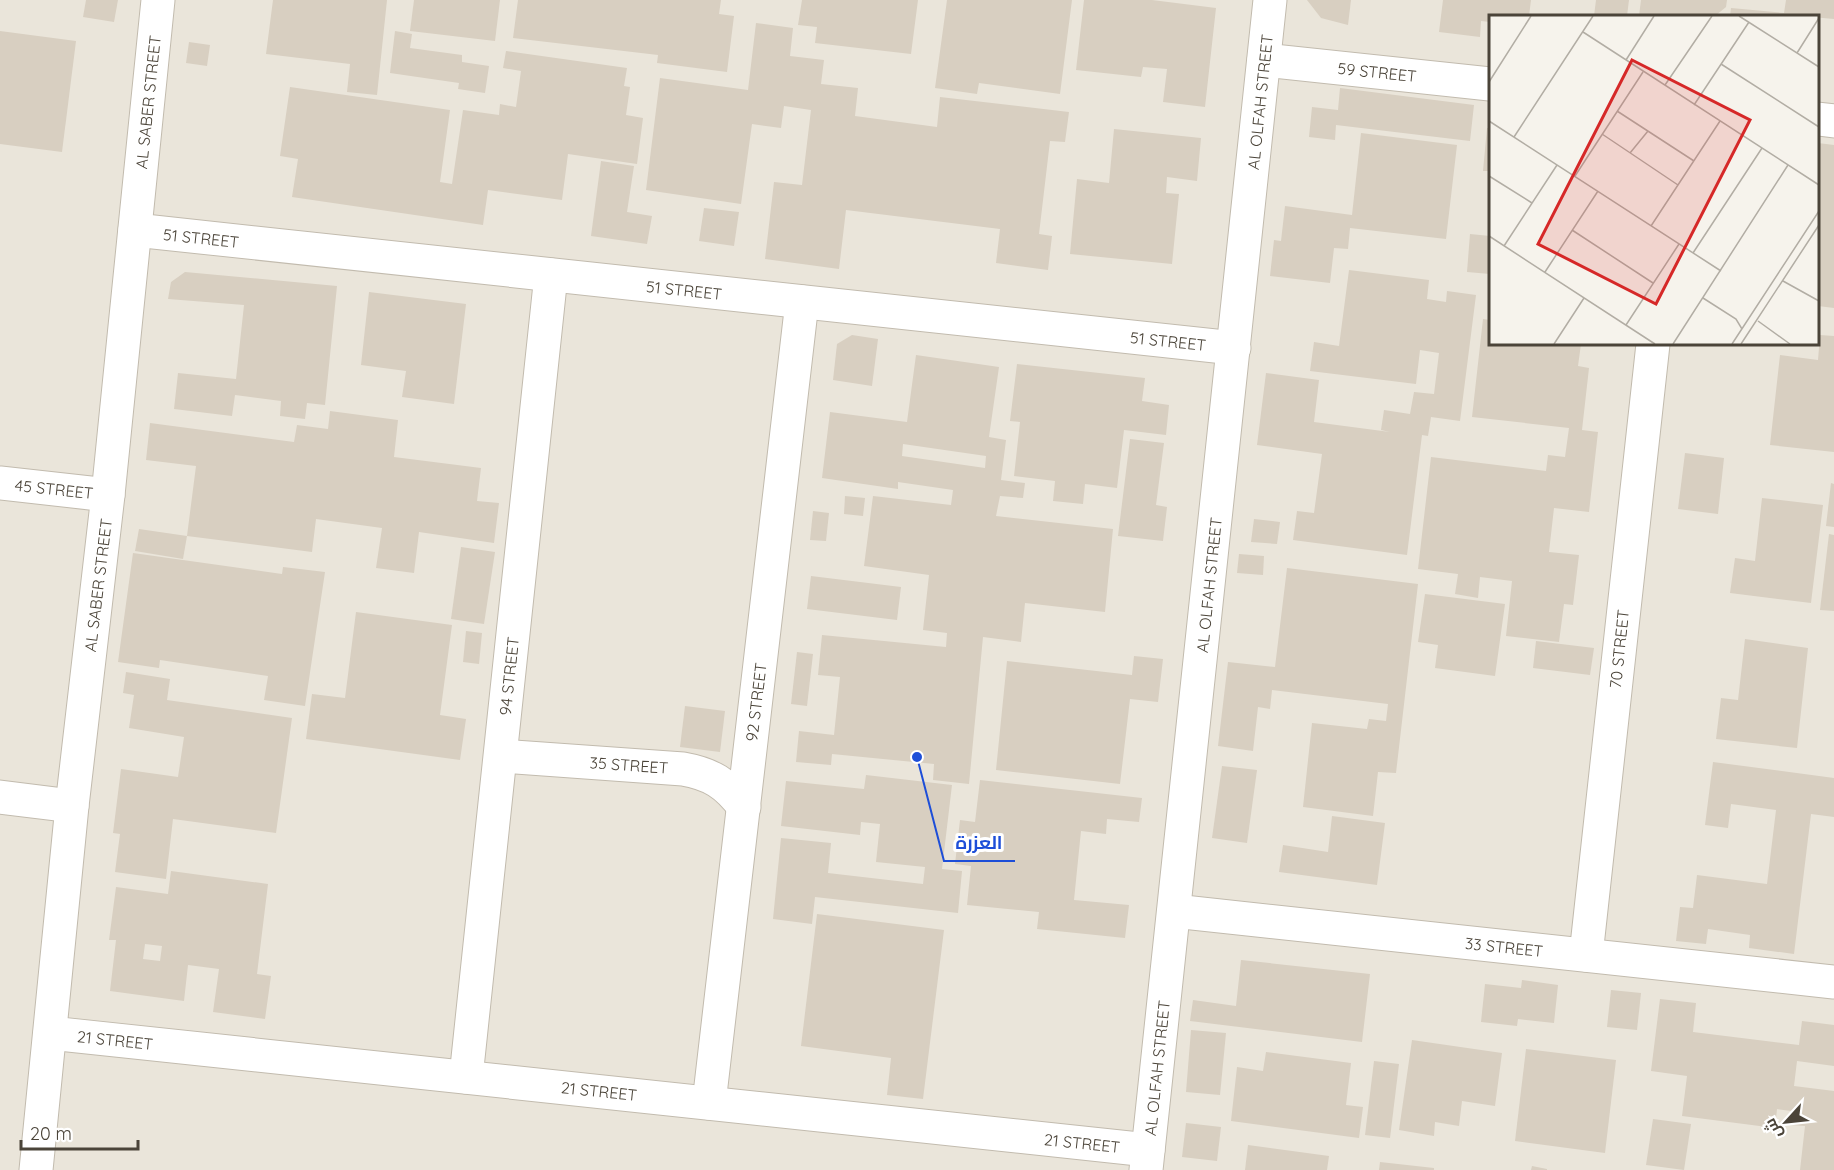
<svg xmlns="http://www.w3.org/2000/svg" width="1834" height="1170" font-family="Quicksand,Cairo,sans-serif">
  <rect width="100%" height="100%" fill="#f6f3ec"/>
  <path fill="#eae5da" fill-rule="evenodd" d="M 0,0 L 1834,0 L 1834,1170 L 0,1170 ZM 1490,16 L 1818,16 L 1818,344 L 1490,344 Z"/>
  <g fill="#d8cfc1" fill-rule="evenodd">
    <path d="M 86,0 L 118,0 L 114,22 L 83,17 Z"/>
    <path d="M 273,0 L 387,0 L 377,95 L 347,92 L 350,64 L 266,54 Z"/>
    <path d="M 414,0 L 500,0 L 495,41 L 410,31 Z"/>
    <path d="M 518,0 L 721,0 L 719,14 L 734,16 L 727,72 L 657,63 L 658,55 L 513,38 Z"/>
    <path d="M 802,0 L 918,0 L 911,54 L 815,43 L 817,27 L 798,25 Z"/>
    <path d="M 947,0 L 1072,0 L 1060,94 L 979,83 L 977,94 L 935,88 Z"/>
    <path d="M 1084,0 L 1152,0 L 1216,8 L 1205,107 L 1163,102 L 1167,69 L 1143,67 L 1141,77 L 1076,70 Z"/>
    <path d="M 1307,0 L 1351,0 L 1348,25 L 1321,18 Z"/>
    <path d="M 1443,0 L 1531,0 L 1529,16 L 1490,16 L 1490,22 L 1481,21 L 1480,37 L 1439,32 Z"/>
    <path d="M 1596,0 L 1629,0 L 1627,16 L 1594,16 Z"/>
    <path d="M 1641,0 L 1727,0 L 1726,7 L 1715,16 L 1639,16 Z"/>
    <path d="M 1786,0 L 1834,0 L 1834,19 L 1801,16 L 1730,16 L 1731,8 L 1784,13 Z"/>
    <path d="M 756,23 L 793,28 L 790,56 L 824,60 L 821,84 L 858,88 L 855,116 L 937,127 L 940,97 L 1069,112 L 1065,142 L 1050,141 L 1039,234 L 1052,236 L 1048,270 L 996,263 L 1000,229 L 846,210 L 839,269 L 765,259 L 774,182 L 802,185 L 811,110 L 784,106 L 781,128 L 752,124 L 741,204 L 646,190 L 660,78 L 748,90 Z"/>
    <path d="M 0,31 L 76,41 L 62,152 L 0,144 Z"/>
    <path d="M 395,31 L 412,34 L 410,48 L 462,55 L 462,62 L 489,66 L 485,93 L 458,89 L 459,83 L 390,73 Z"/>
    <path d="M 189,42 L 210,45 L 207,66 L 186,63 Z"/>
    <path d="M 506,51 L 627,68 L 624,86 L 630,87 L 626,115 L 643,118 L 637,164 L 568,154 L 562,200 L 488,190 L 483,225 L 292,197 L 298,159 L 280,156 L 290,87 L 450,110 L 440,182 L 452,184 L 463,110 L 499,115 L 500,104 L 516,107 L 521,71 L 503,68 Z"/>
    <path d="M 1340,88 L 1474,105 L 1470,141 L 1336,125 L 1335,140 L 1309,137 L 1312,107 L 1338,110 Z"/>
    <path d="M 1487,128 L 1490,128 L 1490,171 L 1483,171 Z"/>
    <path d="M 1114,129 L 1201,138 L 1197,181 L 1167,177 L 1166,193 L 1179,194 L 1172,264 L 1070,254 L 1077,179 L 1109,183 Z"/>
    <path d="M 1361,133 L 1457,145 L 1446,239 L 1350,228 L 1348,249 L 1334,248 L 1330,283 L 1270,276 L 1274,240 L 1281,241 L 1285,206 L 1352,215 Z"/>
    <path d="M 1818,143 L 1834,145 L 1834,308 L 1818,306 Z"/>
    <path d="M 601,161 L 634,166 L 627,212 L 652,216 L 647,244 L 591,236 Z"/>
    <path d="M 704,208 L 739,212 L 734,246 L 699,241 Z"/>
    <path d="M 1470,234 L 1490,236 L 1490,274 L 1467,272 Z"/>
    <path d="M 1349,270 L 1429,280 L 1427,299 L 1446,302 L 1447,291 L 1476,295 L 1460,421 L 1431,417 L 1428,436 L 1422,435 L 1407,555 L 1293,540 L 1297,511 L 1314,513 L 1322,454 L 1257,445 L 1266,373 L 1319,380 L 1314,422 L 1390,432 L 1381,430 L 1384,410 L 1410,414 L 1414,392 L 1434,394 L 1439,353 L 1420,350 L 1416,384 L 1310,371 L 1314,342 L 1339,346 Z"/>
    <path d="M 185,272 L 337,286 L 325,405 L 307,403 L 305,419 L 280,416 L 281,401 L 235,395 L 232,416 L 174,409 L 178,373 L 236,379 L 244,305 L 168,299 L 171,282 Z"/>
    <path d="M 369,292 L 466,304 L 454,404 L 402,397 L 406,371 L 361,365 Z"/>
    <path d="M 1483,319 L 1490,320 L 1490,344 L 1581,344 L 1578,366 L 1589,368 L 1582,430 L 1598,432 L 1589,512 L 1554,508 L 1549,552 L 1579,555 L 1573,605 L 1564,604 L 1559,642 L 1506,636 L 1512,581 L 1480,577 L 1478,598 L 1455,594 L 1458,574 L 1418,569 L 1431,457 L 1546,471 L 1548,455 L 1565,457 L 1569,428 L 1472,417 Z"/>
    <path d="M 852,335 L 878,339 L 872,386 L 833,380 L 837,344 Z"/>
    <path d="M 1820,335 L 1834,336 L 1834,452 L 1770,445 L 1780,355 L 1818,360 Z"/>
    <path d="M 916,355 L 999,367 L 989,437 L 1006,440 L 1001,480 L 1025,483 L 1023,498 L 1000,496 L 996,516 L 1113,529 L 1105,612 L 1025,603 L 1021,642 L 983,637 L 969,784 L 933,780 L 934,764 L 832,754 L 831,765 L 796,762 L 799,731 L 834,735 L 840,677 L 818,675 L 822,635 L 946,647 L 947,633 L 923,630 L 929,575 L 864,566 L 873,496 L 951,505 L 953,490 L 898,482 L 898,489 L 822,478 L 830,412 L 907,422 ZM 903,444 L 986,456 L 985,468 L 902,456 Z"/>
    <path d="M 1017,364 L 1145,378 L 1142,401 L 1169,405 L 1166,435 L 1124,430 L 1117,488 L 1085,484 L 1083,504 L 1053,501 L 1055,481 L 1014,476 L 1020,422 L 1010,421 Z"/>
    <path d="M 330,411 L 398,420 L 394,457 L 481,468 L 477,501 L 499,503 L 494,543 L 419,532 L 414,573 L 376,568 L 382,528 L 316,519 L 312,552 L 187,536 L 196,466 L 146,460 L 150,423 L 294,442 L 297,425 L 328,429 Z"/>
    <path d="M 1130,439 L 1164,443 L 1156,505 L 1167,507 L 1163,541 L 1118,536 Z"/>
    <path d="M 1685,453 L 1724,458 L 1718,514 L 1678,509 Z"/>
    <path d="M 1831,483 L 1834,484 L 1834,527 L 1826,526 Z"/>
    <path d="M 845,496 L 865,498 L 863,516 L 844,514 Z"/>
    <path d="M 1762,498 L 1823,505 L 1811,603 L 1730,593 L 1735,558 L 1755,561 Z"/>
    <path d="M 813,511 L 829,513 L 826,541 L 810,540 Z"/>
    <path d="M 1254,519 L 1280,522 L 1277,544 L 1251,542 Z"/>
    <path d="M 139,529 L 187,536 L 183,559 L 135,551 Z"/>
    <path d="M 1829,534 L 1834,535 L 1834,611 L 1820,610 Z"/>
    <path d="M 461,547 L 495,552 L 484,624 L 451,619 Z"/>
    <path d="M 133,553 L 282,574 L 283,567 L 325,572 L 305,706 L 264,700 L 268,676 L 160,660 L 159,668 L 118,662 Z"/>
    <path d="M 1239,554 L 1264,556 L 1263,575 L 1237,573 Z"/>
    <path d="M 1287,568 L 1418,584 L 1396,773 L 1378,772 L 1373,816 L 1303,807 L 1312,723 L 1367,729 L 1369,719 L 1386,721 L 1388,704 L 1272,690 L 1270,709 L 1258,707 L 1253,751 L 1218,746 L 1228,662 L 1275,667 Z"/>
    <path d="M 811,576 L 901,587 L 897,620 L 807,609 Z"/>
    <path d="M 1425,594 L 1505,604 L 1495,676 L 1435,668 L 1438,645 L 1418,642 Z"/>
    <path d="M 356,612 L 452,625 L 440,715 L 466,719 L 460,760 L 306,739 L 312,694 L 345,698 Z"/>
    <path d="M 466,631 L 482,633 L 479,664 L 463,662 Z"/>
    <path d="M 1745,639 L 1808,648 L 1797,748 L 1716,739 L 1721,698 L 1738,700 Z"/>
    <path d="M 1536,641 L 1594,648 L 1590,675 L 1533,668 Z"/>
    <path d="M 797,652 L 813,654 L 807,706 L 791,704 Z"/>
    <path d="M 1134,656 L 1163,659 L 1158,702 L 1130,699 L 1120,784 L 996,770 L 1007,661 L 1132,675 Z"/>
    <path d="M 126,672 L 170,679 L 167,700 L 292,718 L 276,833 L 173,819 L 166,879 L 115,872 L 120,834 L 113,833 L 121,769 L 178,777 L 184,737 L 129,728 L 134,695 L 123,693 Z"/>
    <path d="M 685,706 L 725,711 L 720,752 L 680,747 Z"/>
    <path d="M 1713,762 L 1834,778 L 1834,817 L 1811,814 L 1794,954 L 1749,948 L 1750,935 L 1708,929 L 1706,944 L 1676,941 L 1680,907 L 1693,908 L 1697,875 L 1767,884 L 1776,810 L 1731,804 L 1728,828 L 1705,825 Z"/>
    <path d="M 1222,766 L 1257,770 L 1247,843 L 1212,838 Z"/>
    <path d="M 866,775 L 952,785 L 942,869 L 962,871 L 958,913 L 815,897 L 812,924 L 773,919 L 781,838 L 831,843 L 828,873 L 923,884 L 925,867 L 876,862 L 880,824 L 861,822 L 860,835 L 781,826 L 786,781 L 864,789 Z"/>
    <path d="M 980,780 L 1142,798 L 1139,822 L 1107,819 L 1106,834 L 1081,831 L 1074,900 L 1129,905 L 1125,938 L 1037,929 L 1039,912 L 967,905 L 971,866 L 955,864 L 960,820 L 975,822 Z"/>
    <path d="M 1332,816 L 1385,823 L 1377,885 L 1279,872 L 1283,845 L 1328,852 Z"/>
    <path d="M 171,871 L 268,884 L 257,974 L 271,976 L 265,1019 L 213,1012 L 219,969 L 188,965 L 184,1001 L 110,991 L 116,940 L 109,940 L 116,887 L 168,894 ZM 145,944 L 162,946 L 160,961 L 143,959 Z"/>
    <path d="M 817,914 L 944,930 L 923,1099 L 887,1095 L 891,1058 L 801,1046 Z"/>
    <path d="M 1241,960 L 1370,974 L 1362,1042 L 1190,1021 L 1193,1000 L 1236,1006 Z"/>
    <path d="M 1522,980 L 1558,985 L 1554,1023 L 1518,1019 L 1517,1026 L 1481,1022 L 1485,984 L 1521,988 Z"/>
    <path d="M 1611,990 L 1641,993 L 1637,1030 L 1607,1027 Z"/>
    <path d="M 1660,999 L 1696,1003 L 1693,1032 L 1799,1045 L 1802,1021 L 1834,1025 L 1834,1066 L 1797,1061 L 1794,1086 L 1834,1091 L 1834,1170 L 1800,1170 L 1805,1126 L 1790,1125 L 1791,1111 L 1777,1109 L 1775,1128 L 1682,1116 L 1687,1076 L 1651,1071 Z"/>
    <path d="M 1191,1030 L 1226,1033 L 1220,1095 L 1186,1092 Z"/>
    <path d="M 1412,1040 L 1502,1053 L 1495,1106 L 1462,1101 L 1459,1126 L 1435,1122 L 1434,1136 L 1399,1130 Z"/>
    <path d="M 1526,1049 L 1616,1060 L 1605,1153 L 1515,1141 Z"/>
    <path d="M 1266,1052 L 1351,1063 L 1346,1105 L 1363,1107 L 1359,1138 L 1231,1121 L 1237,1067 L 1263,1071 Z"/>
    <path d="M 1374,1061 L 1399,1064 L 1390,1138 L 1365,1135 Z"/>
    <path d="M 1653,1119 L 1691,1124 L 1684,1170 L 1646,1165 Z"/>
    <path d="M 1186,1123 L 1221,1127 L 1217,1161 L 1182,1157 Z"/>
    <path d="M 1248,1145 L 1329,1156 L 1327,1170 L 1245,1170 Z"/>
    <path d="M 1380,1162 L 1434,1168 L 1434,1170 L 1379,1170 Z"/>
    <path d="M 1532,1166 L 1547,1169 L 1547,1170 L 1531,1170 Z"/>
  </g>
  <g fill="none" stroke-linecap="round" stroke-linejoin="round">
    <g stroke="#c2bbae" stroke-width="35">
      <g id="minor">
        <path d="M 1264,60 L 1490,84"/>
        <path d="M 1818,119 L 1834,121"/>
        <path d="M 135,230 L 1234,348"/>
        <path d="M 0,483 L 108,495"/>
        <path d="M 501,756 L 683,769 C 711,774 726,783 744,807"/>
        <path d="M 0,797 L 72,806"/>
        <path d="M 1174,911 L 1834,982"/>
        <path d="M 1586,955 L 1653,344"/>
        <path d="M 50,1033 L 1148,1150"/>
        <path d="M 466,1077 L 551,275"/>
        <path d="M 709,1103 L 802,302"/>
        <path d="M 36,1170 L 72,806 L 108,495 L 158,0"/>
        <path d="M 1146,1170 L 1270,0"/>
      </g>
    </g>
    <use href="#minor" stroke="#fff" stroke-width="33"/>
  </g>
  <g text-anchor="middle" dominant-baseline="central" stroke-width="6" stroke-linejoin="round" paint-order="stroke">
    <g font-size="16" fill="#4b4439" stroke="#fff">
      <text transform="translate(1377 72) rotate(6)">59 STREET</text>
      <text transform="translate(148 102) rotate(-84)">AL SABER STREET</text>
      <text transform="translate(1260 102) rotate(-84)">AL OLFAH STREET</text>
      <text transform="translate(201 238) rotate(6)">51 STREET</text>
      <text transform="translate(684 290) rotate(6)">51 STREET</text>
      <text transform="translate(1168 341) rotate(6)">51 STREET</text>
      <text transform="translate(54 489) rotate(6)">45 STREET</text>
      <text transform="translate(98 585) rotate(-83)">AL SABER STREET</text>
      <text transform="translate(1209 585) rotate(-84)">AL OLFAH STREET</text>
      <text transform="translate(1619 649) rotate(-84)">70 STREET</text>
      <text transform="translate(509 676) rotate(-84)">94 STREET</text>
      <text transform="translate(756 702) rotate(-83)">92 STREET</text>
      <text transform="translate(629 765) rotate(4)">35 STREET</text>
      <text transform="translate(1504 947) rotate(6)">33 STREET</text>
      <text transform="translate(115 1040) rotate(6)">21 STREET</text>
      <text transform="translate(1157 1068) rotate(-84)">AL OLFAH STREET</text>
      <text transform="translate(599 1091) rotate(6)">21 STREET</text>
      <text transform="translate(1082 1143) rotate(6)">21 STREET</text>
    </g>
  </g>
  <g transform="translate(1489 15)">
    <rect width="330" height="330" fill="#f6f3ec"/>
    <path fill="none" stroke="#b2ada4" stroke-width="1.5" d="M 250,1 L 330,52M 94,17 L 330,170M 308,38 L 330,3M 137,45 L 165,1M 232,49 L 330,112M 0,67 L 42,1M 176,70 L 223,1M 205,90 L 260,7M 128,96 L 205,146M 0,106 L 232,256M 113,119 L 189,170M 25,122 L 104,1M 141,138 L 159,116M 0,161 L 43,188M 86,161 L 154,57M 162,211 L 231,106M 83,215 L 164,268M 0,221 L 166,329M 15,231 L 68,150M 204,238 L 273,133M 56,257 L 109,176M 294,266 L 330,286M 214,283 L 247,304 L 253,314M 269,306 L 301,329M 137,310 L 190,229M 65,329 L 95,283M 184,329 L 299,150M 243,329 L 330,196M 252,329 L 330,210"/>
    <path fill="#d62828" fill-opacity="0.15" stroke="#d62828" stroke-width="3" d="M 143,45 L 261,105 L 167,289 L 49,229 Z"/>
    <rect width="330" height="330" fill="none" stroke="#4b4439" stroke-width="3"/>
  </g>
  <path fill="none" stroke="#1d4ed8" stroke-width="2" d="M917 757L944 861H1015"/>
  <circle fill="#1d4ed8" stroke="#fff" stroke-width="2" cx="917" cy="757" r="6"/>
  <g font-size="18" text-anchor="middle" font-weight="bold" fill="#1d4ed8" stroke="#fff" stroke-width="6" stroke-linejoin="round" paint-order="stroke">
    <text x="979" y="849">العزرة</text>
  </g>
  <g transform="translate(1786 1122) rotate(243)" stroke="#ffffff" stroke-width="4.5" paint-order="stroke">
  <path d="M0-4.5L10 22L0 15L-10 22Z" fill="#4b4439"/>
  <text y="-9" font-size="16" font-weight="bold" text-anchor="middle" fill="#4b4439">ش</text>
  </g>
  <path d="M21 1140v9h117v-9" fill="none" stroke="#4b4439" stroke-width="3"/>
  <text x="30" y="1140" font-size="18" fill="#4b4439" stroke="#ffffff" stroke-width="4.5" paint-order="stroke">20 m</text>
</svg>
